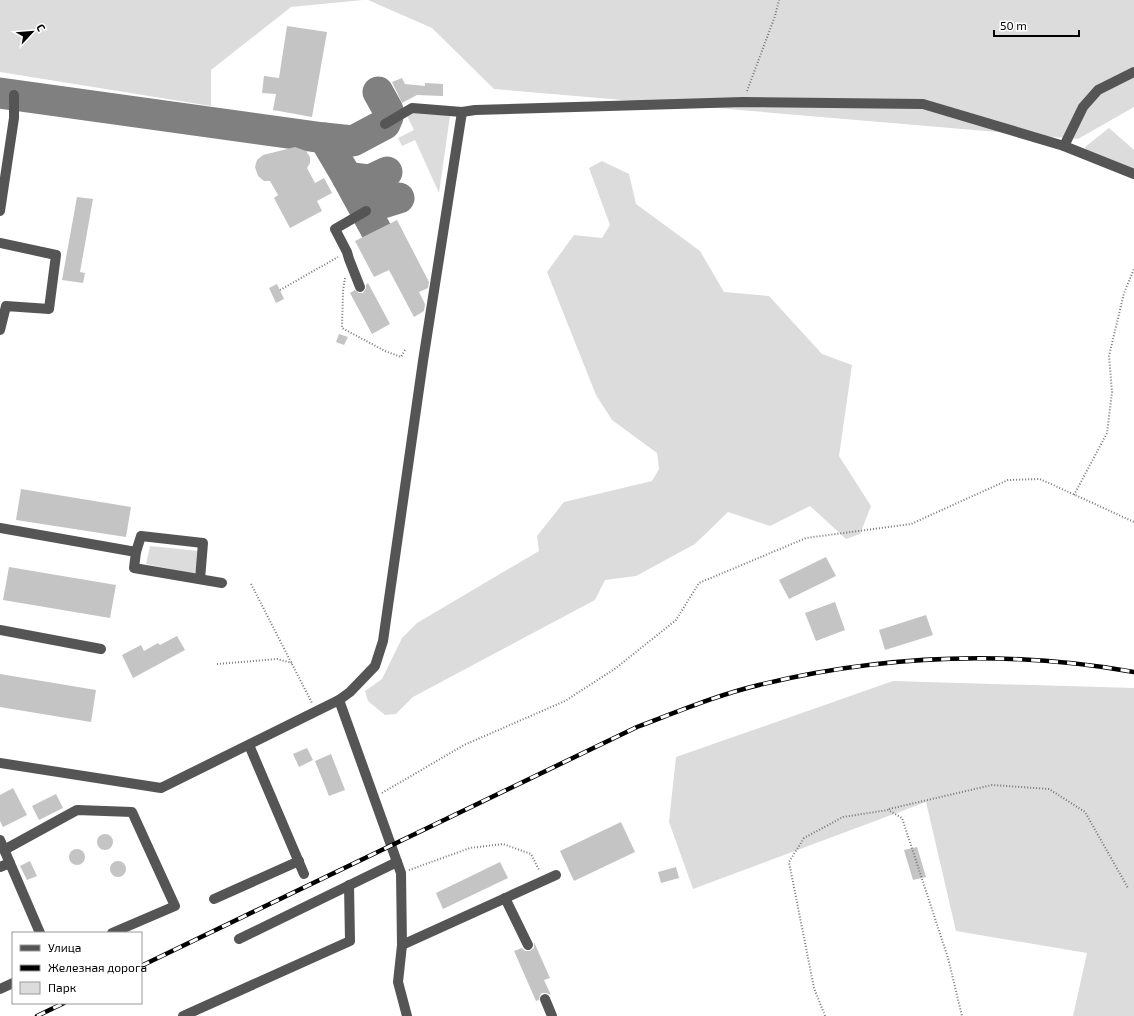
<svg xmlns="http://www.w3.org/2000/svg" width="1134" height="1016" font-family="'Exo 2',sans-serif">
  <rect width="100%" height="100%" fill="#fff"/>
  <g fill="#dcdcdc">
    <path d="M 0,0 L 363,0 L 291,7 L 211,70 L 211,106 L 0,72 Z"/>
    <path d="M 368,0 L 1134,0 L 1134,107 L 1078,139 L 494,89 L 432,28 Z"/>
    <path d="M 451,109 L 439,193 L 415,140 L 402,146 L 398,138 L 414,130 L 405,112 Z"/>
    <path d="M 1109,128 L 1134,150 L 1134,176 L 1088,158 L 1085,147 Z"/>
    <path d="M 602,161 L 629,174 L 636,204 L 700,251 L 724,292 L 769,296 L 822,354 L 852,365 L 839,456 L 871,506 L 860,534 L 846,539 L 810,506 L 770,526 L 728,512 L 695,544 L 636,576 L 605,580 L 595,600 L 413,697 L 396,714 L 385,715 L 368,701 L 365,691 L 382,679 L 402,638 L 417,623 L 539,551 L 537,536 L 564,502 L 652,481 L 659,469 L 657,453 L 612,420 L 596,395 L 547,272 L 574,235 L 602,238 L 610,225 L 589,168 Z"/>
    <path d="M 150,546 L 199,551 L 195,574 L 146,564 Z"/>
    <path d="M 893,681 L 1134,688 L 1134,1016 L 1073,1016 L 1087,953 L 956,931 L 926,802 L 693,889 L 669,822 L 676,757 Z"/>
  </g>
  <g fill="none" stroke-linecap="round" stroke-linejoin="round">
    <g stroke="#808080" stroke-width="31">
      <path d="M 0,93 L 324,138 L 353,141 L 385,124 L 388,117 L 388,110 L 378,92"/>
      <path d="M 324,138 L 347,177 L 376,230"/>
      <path d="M 347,177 L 370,180 L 387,172"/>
      <path d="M 360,199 L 383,203 L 399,198"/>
    </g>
  </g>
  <g fill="#c4c4c4">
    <path d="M 287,26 L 327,32 L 312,117 L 273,110 L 276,94 L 262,93 L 264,76 L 279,78 Z"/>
    <path d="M 402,78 L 405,84 L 425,86 L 425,83 L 443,84 L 443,96 L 417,95 L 402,103 L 392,82 Z"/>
    <path d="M 295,147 L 306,151 L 310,157 L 310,163 L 307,168 L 315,183 L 324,178 L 332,193 L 317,201 L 322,211 L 290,228 L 274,198 L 278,195 L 270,181 L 264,181 L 258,176 L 255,167 L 257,160 L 263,155 Z"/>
    <path d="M 77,197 L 93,199 L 80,272 L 85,273 L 83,283 L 62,280 Z"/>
    <path d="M 397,220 L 429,282 L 428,288 L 419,292 L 425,304 L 424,311 L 414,317 L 389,270 L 374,277 L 355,241 Z"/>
    <path d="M 368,283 L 390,324 L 372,334 L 350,293 L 355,290 L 359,293 L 363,293 L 366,288 L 366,285 Z"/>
    <path d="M 277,284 L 284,299 L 276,303 L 269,288 Z"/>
    <path d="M 339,334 L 348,337 L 344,345 L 336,342 Z"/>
    <path d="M 21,489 L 131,507 L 126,537 L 16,520 Z"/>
    <path d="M 826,557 L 836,576 L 789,599 L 779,580 Z"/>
    <path d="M 9,567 L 116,585 L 110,618 L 3,600 Z"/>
    <path d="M 835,602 L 845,630 L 816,641 L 805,613 Z"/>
    <path d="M 926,615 L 933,635 L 885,650 L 879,630 Z"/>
    <path d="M 177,636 L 185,650 L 133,678 L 122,655 L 141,645 L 144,651 L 158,643 L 160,645 Z"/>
    <path d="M 0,674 L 96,690 L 91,722 L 0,707 Z"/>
    <path d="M 307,748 L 313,760 L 299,767 L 293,754 Z"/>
    <path d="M 331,754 L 345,790 L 329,796 L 315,761 Z"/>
    <path d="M 13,788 L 27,815 L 3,827 L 0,821 L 0,795 Z"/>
    <path d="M 56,794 L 63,808 L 39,820 L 32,806 Z"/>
    <path d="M 621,822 L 635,852 L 574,881 L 560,851 Z"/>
    <circle cx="105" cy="842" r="8"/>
    <path d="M 917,847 L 926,877 L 913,880 L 904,850 Z"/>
    <circle cx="77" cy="857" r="8"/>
    <path d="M 30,861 L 37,876 L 27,880 L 20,866 Z"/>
    <circle cx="118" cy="869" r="8"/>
    <path d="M 500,862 L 508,878 L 443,909 L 436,893 Z"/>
    <path d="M 676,867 L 679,878 L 661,883 L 658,872 Z"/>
    <path d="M 534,942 L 550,978 L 544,980 L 551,995 L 546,993 L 542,993 L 540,995 L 539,1000 L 536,1001 L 514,951 L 522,948 L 525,951 L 530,951 L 534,948 Z"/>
  </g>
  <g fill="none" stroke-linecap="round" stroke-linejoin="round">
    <g stroke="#777" stroke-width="2" stroke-dasharray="1 2" stroke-linecap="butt">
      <path d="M 747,91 L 775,16 L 779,0"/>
      <path d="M 345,278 L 343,291 L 342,328 L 385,351 L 401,357 L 405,350"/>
      <path d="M 280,290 L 338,257"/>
      <path d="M 1074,495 L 1107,433 L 1112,392 L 1109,356 L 1124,293 L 1134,269"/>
      <path d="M 251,584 L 312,703"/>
      <path d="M 217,664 L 277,659 L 292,663"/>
      <path d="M 382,793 L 464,745 L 565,701 L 616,668 L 676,620 L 699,583 L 806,538 L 911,524 L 1008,480 L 1040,479 L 1134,522"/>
      <path d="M 889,809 L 992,785 L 1049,789 L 1085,812 L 1128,888"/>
      <path d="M 409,870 L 470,848 L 503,844 L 531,854 L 539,870"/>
      <path d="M 825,1016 L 814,988 L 789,862 L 804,838 L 843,817 L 888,810 L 902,818 L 948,958 L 962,1016"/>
    </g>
    <g stroke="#555" stroke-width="10">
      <path d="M 385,124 L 412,108 L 462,112 L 475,110 L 743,102 L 923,104 L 1064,146 L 1134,174"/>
      <path d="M 1064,146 L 1083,107 L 1098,90 L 1134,72"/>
      <path d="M 0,211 L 14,118 L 14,95"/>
      <path d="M 0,243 L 56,255 L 49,309 L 6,306 L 0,330"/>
      <path d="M 360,287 L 349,259 L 347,252 L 335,229 L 366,211"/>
      <path d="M 0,528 L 136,552 L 134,568 L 222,583"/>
      <path d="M 136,552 L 141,536 L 203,543 L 200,579"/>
      <path d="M 0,630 L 101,649"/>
      <path d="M 339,700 L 401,873 L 402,945 L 398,982 L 407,1016"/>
      <path d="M 249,745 L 304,874"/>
      <path d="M 0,763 L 161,788 L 339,700 L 350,692 L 375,666 L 383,641 L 423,361 L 462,112"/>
      <path d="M 0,840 L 40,933"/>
      <path d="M 4,850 L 77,810 L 132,812 L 175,906 L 112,933"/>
      <path d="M 0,867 L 10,863"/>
      <path d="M 505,898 L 528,945"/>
      <path d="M 214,899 L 299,861"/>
      <path d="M 239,939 L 397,862"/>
      <path d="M 402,945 L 556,875"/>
      <path d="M 0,989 L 13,983"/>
      <path d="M 545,999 L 552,1016"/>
      <path d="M 183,1016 L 350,941 L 349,885"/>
    </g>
    <g stroke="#000" stroke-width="4.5">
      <g id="rail">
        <path d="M 141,966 L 637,727 C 677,712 717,695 759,685 C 882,655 1009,650 1134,672"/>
        <path d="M 37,1016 L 64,1003"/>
      </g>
    </g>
    <use href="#rail" stroke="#fff" stroke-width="3" stroke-dasharray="9" stroke-linecap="butt"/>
  </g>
  <rect x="12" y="932" width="130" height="72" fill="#ffffff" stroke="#999999"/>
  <rect x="20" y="945" width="20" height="6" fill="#555555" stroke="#999999"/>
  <text x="48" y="952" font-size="12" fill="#000000">Улица</text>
  <rect x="20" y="965" width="20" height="6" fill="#000000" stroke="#999999"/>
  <text x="48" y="972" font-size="12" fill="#000000">Железная дорога</text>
  <rect x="20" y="982" width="20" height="12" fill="#dcdcdc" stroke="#999999"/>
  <text x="48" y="992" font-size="12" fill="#000000">Парк</text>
  <g transform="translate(32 32) rotate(64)" stroke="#ffffff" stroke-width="3" paint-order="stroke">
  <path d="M0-3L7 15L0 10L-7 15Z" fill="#000000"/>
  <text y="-6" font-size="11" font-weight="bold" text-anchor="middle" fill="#000000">С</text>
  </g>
  <path d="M994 30v6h85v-6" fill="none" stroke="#000000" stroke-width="2"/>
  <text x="1000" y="30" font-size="12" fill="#000000" stroke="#ffffff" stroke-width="3" paint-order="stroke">50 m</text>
</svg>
